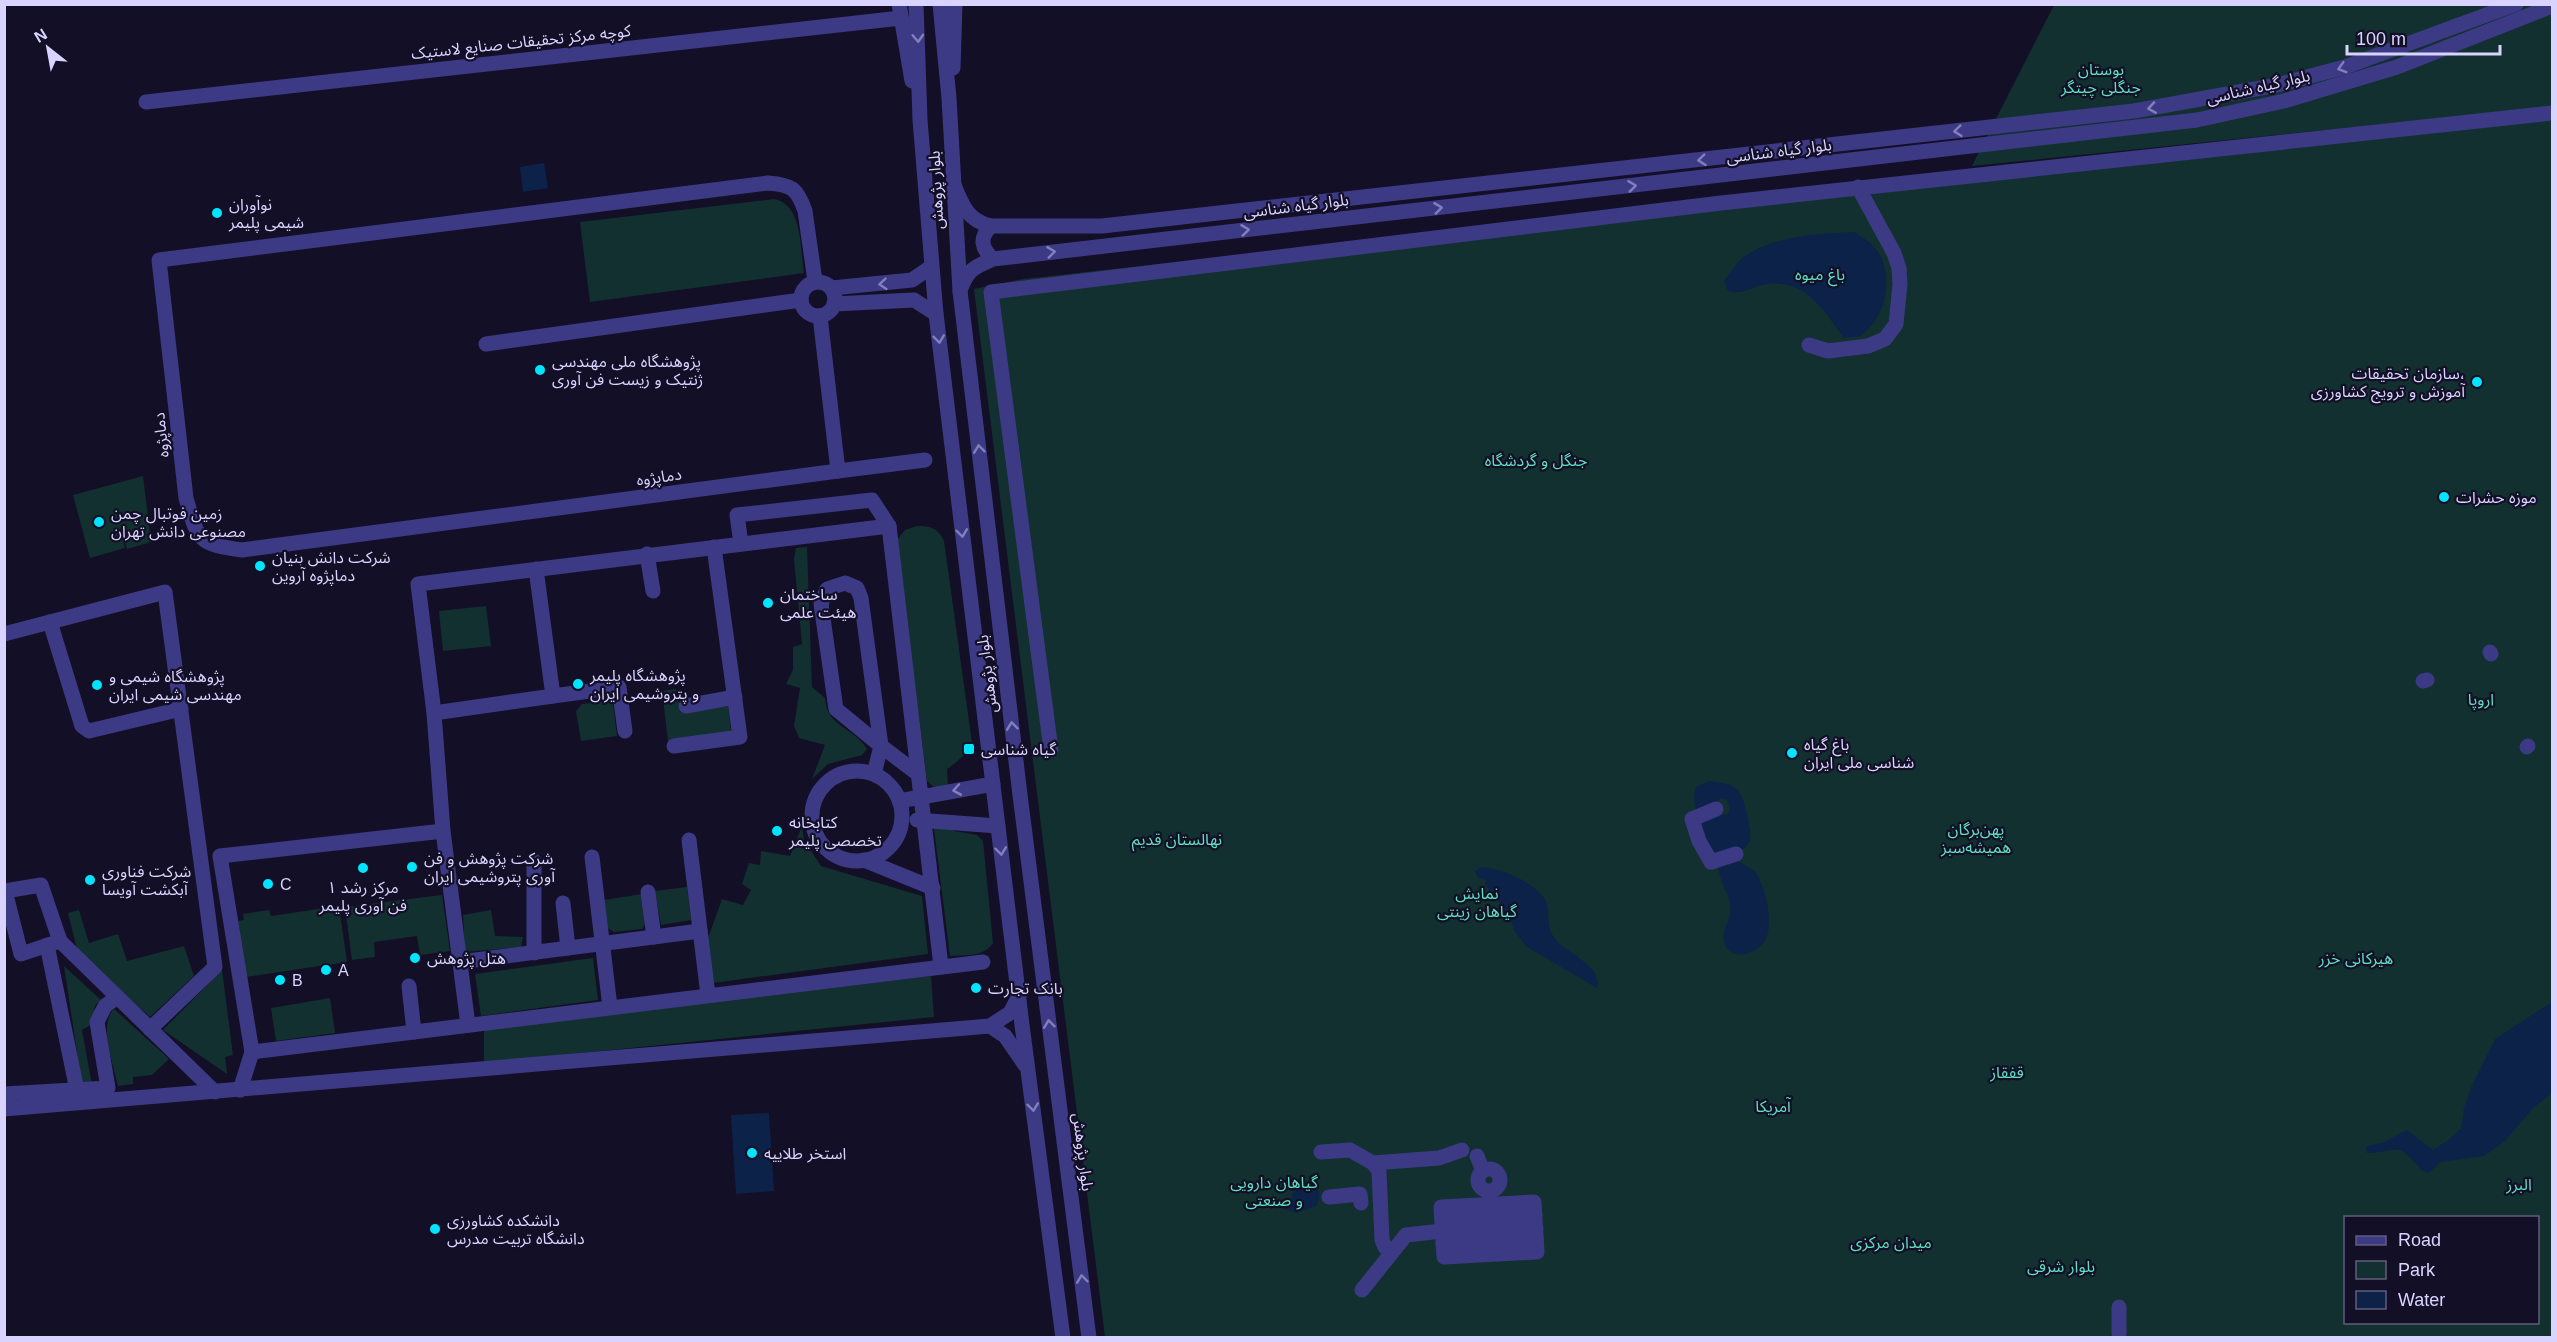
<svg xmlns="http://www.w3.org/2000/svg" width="2557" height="1342" font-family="Helvetica,'Noto Sans Arabic',sans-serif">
  <rect width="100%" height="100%" fill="#130f26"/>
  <g fill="#12302f" fill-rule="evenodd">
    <path d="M 2054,5 L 2552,5 L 2552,107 L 1972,166 Z"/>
    <path d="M 2552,110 L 2552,1337 L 1105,1337 L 974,289 L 1023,279 ZM 2346,1218 L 2538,1218 L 2538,1322 L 2346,1322 Z"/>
    <path d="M 774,199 C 803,204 800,249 804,273 L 590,302 L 580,222 Z"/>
    <path d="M 143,476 L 151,542 L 127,549 L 119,524 L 125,548 L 90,558 L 73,495 Z"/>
    <path d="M 917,526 C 931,526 938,528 944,541 L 973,750 C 964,753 956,764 947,769 L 948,786 L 936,789 L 927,781 L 897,540 L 905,530 Z"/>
    <path d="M 807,547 L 812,687 L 825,698 C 827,728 854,727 867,749 L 862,755 L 828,764 L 812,779 L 825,745 L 799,738 L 794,726 L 800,688 L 786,684 L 793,670 L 793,647 L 802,644 L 794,559 L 796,548 Z"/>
    <path d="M 486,606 L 491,646 L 443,651 L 439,611 Z"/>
    <path d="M 676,689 L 681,712 L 728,706 L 731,731 L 668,741 L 662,691 Z"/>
    <path d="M 606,701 L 613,704 L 617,736 L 581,741 L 576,711 L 582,704 Z"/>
    <path d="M 938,824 L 952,825 L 954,831 L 977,835 L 983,841 L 993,943 C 984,957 966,955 950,956 L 934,829 Z"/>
    <path d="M 802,826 L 804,840 L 821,866 L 922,896 L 928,954 L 713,983 L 707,941 L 722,899 L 743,905 L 751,890 L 742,884 L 749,863 L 760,865 L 761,851 L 790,856 Z"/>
    <path d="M 687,887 L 691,920 L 661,925 L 655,891 Z"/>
    <path d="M 642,894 L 645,924 L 642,929 L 614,932 L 608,928 L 604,900 Z"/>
    <path d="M 442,895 L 450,951 L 420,955 L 417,936 L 374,942 L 375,957 L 352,960 L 345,907 Z"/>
    <path d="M 339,906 L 347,962 L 246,977 L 238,921 L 244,920 L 243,914 L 269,910 L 271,916 Z"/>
    <path d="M 79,910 L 89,943 L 118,934 L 127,961 L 184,946 L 194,976 L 150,1017 L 78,953 L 68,913 Z"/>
    <path d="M 491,910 L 495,936 L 523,937 L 521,947 L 465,952 L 463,915 Z"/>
    <path d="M 593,958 L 598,1000 L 481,1016 L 475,974 Z"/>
    <path d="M 64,966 L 101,1000 L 95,1005 L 92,1024 L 82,1030 L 92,1085 L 82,1085 Z"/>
    <path d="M 222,970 L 233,1055 L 225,1057 L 227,1074 L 163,1030 Z"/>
    <path d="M 931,976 L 934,1017 L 484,1063 L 484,1029 Z"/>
    <path d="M 330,998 L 335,1033 L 276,1041 L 271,1008 Z"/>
    <path d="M 114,1009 L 169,1059 L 152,1075 L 133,1077 L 133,1084 L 118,1086 C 114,1066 98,1024 114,1009 Z"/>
  </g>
  <g fill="#0c2248" fill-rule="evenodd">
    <path d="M 544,163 L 548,188 L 523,192 L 520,167 Z"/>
    <path d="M 1854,232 C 1860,236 1868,240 1873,246 C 1892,264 1889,303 1874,322 C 1871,327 1865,332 1861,336 L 1844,338 C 1823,309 1803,276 1763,285 C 1749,288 1743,295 1728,291 L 1724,281 C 1730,273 1737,261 1745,256 C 1776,235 1818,234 1854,232 Z"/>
    <path d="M 1709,781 C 1736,784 1741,787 1747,814 C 1749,823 1751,832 1750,842 L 1743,849 L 1737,850 L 1733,858 L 1756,872 C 1765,888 1774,920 1766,939 C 1760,953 1733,962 1725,945 C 1719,930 1733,919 1730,905 C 1729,897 1725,890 1722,883 C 1719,874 1718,865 1717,856 C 1704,846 1689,802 1696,787 ZM 1721,798 L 1727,800 L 1730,810 L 1727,814 L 1716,817 L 1709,807 Z"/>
    <path d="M 1481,867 C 1501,868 1527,880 1541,894 C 1554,907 1542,925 1557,941 C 1568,954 1603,966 1597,988 L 1527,947 L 1515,932 L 1506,910 L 1485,885 L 1486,880 L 1478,878 L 1475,871 Z"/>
    <path d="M 2552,1002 L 2552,1093 L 2533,1108 L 2505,1141 L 2484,1156 L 2440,1162 L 2429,1173 L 2422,1171 C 2396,1139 2402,1152 2367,1153 L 2366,1146 L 2382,1143 L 2407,1130 L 2433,1150 L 2447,1141 L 2461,1129 L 2464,1108 L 2472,1085 L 2495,1039 Z"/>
    <path d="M 769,1113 L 774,1191 L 736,1194 L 731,1115 Z"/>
    <path d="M 1304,1185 L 1315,1186 C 1321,1192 1321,1199 1316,1206 L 1296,1213 L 1278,1207 L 1276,1201 L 1282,1203 L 1292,1201 L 1293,1190 Z"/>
  </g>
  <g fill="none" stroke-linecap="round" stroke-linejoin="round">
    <g stroke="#3d3a85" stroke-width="15">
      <path d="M 899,4 L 912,81"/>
      <path d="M 916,4 L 920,120 L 936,314 L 1022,1025 L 1063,1338"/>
      <path d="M 940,4 L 949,98 L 960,291 L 1020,795 L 1089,1338"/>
      <path d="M 953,68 L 955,4"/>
      <path d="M 146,102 L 901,18"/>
      <path d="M 954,185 C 962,205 968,221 991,226 L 1102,226 L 2134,111 L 2277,85 L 2345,67 L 2516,4"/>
      <path d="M 991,226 C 979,238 981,248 993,259"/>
      <path d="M 815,281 L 805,211 C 797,188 792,185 768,183 L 159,260 L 186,498 C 198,540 197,544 242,550 L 838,471 L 820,316"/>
      <circle cx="818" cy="299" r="17"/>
      <path d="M 832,288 L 912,280 L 931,267"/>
      <path d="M 960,291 C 967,270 974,267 993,259 L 2197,120 L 2284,101 L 2397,67 L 2552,6"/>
      <path d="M 834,304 L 914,300 L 936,314"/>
      <path d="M 486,344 L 801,300"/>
      <path d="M 1809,345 L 1828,351 L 1868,346 L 1885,339 L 1896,324 L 1900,284 L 1899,268 L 1894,253 L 1858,187"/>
      <path d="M 838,471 L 925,460"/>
      <path d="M 741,544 L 737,515 L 872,500 L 889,526"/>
      <path d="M 647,554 L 653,591"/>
      <path d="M 536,569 L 553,696 L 619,687 L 625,731"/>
      <path d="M 845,583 L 857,588 L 861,598 L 881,746 L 836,709 L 821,604 L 827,589 Z"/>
      <path d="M 50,622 L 82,726 L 89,731 L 181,709"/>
      <path d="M 4,634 L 165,592 L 215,967 L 150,1029"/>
      <path d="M 2490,652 L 2491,654"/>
      <path d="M 2423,681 L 2427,680"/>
      <path d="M 686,706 L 735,697"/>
      <path d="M 434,713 L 553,696"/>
      <path d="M 674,746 L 740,737 L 714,547"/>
      <path d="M 2527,747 L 2528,746"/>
      <path d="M 1051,750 L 991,292 L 1721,203 L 2552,113"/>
      <circle cx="857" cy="816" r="45"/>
      <path d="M 874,774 L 881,746 L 918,774"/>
      <path d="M 899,801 L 993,784"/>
      <path d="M 1716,809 L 1692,819 L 1699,841 L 1711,862 L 1736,854"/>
      <path d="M 917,820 L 998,826"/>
      <path d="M 443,831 L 468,1025"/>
      <path d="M 689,840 L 708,995"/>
      <path d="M 592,857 L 610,1007"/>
      <path d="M 864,860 L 933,888"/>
      <path d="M 534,861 L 534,953"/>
      <path d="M 648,892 L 654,937"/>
      <path d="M 563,903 L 568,948"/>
      <path d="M 60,941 L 21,954 L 5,891 L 41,885 L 60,941 L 215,1092"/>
      <path d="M 47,945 L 77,1090"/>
      <path d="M 460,962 L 700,931"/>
      <path d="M 409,986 L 414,1032"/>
      <path d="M 990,1026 L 1005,1036 L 1025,1065"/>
      <path d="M 252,1052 L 983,962"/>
      <path d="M 240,1090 L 252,1052 L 220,856 L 443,831 L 434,713 L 418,584 L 889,526 L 941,966"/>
      <path d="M 4,1094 L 108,1088 L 97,1022 L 105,1006 L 117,997"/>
      <path d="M 4,1109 L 990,1026 L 1010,1013 L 1019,996"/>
      <path d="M 1321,1152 L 1350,1150 L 1373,1163 L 1379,1171 L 1382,1240 L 1385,1247 L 1391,1252"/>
      <path d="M 1477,1156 L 1483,1171"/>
      <path d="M 1373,1163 L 1439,1158 L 1462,1150"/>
      <circle cx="1489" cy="1180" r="11"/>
      <path d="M 1329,1197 L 1360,1194 L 1361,1203"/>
      <path d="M 1534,1202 L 1537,1252 L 1444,1257 L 1441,1207 Z"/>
      <path d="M 1442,1219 L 1535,1215"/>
      <path d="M 1443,1244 L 1536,1239"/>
      <path d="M 1362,1290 L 1406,1235 L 1442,1231 L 1536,1228"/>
      <path d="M 2119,1307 L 2119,1334"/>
    </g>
  </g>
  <defs><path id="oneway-chevron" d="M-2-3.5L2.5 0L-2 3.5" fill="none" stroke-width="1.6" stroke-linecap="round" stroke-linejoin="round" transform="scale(1.5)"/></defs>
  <g stroke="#837fbc">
    <use href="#oneway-chevron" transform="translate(918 38) rotate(87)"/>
    <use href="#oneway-chevron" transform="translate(2342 68) rotate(164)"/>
    <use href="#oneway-chevron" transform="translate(2152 108) rotate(171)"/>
    <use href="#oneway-chevron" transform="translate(1958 131) rotate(174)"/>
    <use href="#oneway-chevron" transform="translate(1702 160) rotate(174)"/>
    <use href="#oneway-chevron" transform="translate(1632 186) rotate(-7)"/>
    <use href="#oneway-chevron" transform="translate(1438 208) rotate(-7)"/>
    <use href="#oneway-chevron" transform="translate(1245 230) rotate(-7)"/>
    <use href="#oneway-chevron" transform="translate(1051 252) rotate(-7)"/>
    <use href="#oneway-chevron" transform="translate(883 284) rotate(175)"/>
    <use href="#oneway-chevron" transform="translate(939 339) rotate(83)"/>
    <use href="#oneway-chevron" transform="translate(979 449) rotate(-97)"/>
    <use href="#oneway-chevron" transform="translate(962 533) rotate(83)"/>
    <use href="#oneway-chevron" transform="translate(1012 726) rotate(-97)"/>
    <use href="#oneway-chevron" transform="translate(957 790) rotate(170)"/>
    <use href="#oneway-chevron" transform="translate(1001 851) rotate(83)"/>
    <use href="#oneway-chevron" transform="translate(1049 1024) rotate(-97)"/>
    <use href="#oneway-chevron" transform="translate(1033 1107) rotate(83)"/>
    <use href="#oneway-chevron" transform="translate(1082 1279) rotate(-97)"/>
  </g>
  <g fill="#00e5ff" stroke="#130f26" stroke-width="2">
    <circle cx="217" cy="213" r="6"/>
    <circle cx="540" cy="370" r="6"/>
    <circle cx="2477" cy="382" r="6"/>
    <circle cx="2444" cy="497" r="6"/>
    <circle cx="99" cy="522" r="6"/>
    <circle cx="260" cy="566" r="6"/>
    <circle cx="768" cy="603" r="6"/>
    <circle cx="578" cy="684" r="6"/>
    <circle cx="97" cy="685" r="6"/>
    <rect x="963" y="743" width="12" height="12" rx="3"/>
    <circle cx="1792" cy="753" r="6"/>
    <circle cx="777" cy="831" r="6"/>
    <circle cx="412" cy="867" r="6"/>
    <circle cx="363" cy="868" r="6"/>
    <circle cx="90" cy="880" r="6"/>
    <circle cx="268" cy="884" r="6"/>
    <circle cx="415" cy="958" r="6"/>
    <circle cx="326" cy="970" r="6"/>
    <circle cx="280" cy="980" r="6"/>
    <circle cx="976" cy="988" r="6"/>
    <circle cx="752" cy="1153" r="6"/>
    <circle cx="435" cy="1229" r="6"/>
  </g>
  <g text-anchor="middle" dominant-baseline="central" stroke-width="4.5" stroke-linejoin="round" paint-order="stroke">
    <g font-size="16" fill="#d9d4ff" stroke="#130f26">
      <text transform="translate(521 42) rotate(-6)">کوچه مرکز تحقیقات صنایع لاستیک</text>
      <text transform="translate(2258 87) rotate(-13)">بلوار گیاه شناسی</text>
      <text transform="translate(1779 151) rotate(-7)">بلوار گیاه شناسی</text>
      <text transform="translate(936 190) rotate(-93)">بلوار پژوهش</text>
      <text transform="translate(1296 206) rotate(-7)">بلوار گیاه شناسی</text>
      <text transform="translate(161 435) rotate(-96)">دماپژوه</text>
      <text transform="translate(659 477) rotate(-8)">دماپژوه</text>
      <text transform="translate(987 674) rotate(-97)">بلوار پژوهش</text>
      <text transform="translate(1083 1152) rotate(83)">بلوار پژوهش</text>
    </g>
    <g font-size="16" fill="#5fe0c0" stroke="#130f26">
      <text x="2101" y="69">بوستان<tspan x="2101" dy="18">جنگلی چیتگر</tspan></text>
      <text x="1820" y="274">باغ میوه</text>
      <text x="1536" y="460">جنگل و گردشگاه</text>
      <text x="2481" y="699">اروپا</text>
      <text x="1976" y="829">پهن‌برگان<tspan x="1976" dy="18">همیشه‌سبز</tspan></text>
      <text x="1177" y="839">نهالستان قدیم</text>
      <text x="1477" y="893">نمایش<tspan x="1477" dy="18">گیاهان زینتی</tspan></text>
      <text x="2356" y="958">هیرکانی خزر</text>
      <text x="2007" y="1072">قفقاز</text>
      <text x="1773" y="1106">آمریکا</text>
      <text x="1274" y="1182">گیاهان دارویی<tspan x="1274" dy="18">و صنعتی</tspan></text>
      <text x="2519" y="1184">البرز</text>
      <text x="1891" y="1242">میدان مرکزی</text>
      <text x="2061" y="1266">بلوار شرقی</text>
    </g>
    <g font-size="16" fill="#d9d4ff" stroke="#130f26" text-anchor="start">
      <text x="229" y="204">نوآوران<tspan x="229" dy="18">شیمی پلیمر</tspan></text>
      <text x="552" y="361">پژوهشگاه ملی مهندسی<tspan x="552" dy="18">ژنتیک و زیست فن آوری</tspan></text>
      <text x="2465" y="373" text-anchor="end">سازمان تحقیقات،<tspan x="2465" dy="18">آموزش و ترویج کشاورزی</tspan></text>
      <text x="2456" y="497">موزه حشرات</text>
      <text x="111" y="513">زمین فوتبال چمن<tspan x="111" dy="18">مصنوعی دانش تهران</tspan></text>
      <text x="272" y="557">شرکت دانش بنیان<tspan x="272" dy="18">دماپژوه آروین</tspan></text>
      <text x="780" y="594">ساختمان<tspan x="780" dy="18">هیئت علمی</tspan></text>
      <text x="590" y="675">پژوهشگاه پلیمر<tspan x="590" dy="18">و پتروشیمی ایران</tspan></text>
      <text x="109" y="676">پژوهشگاه شیمی و<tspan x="109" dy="18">مهندسی شیمی ایران</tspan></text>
      <text x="1804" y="744">باغ گیاه‌<tspan x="1804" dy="18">شناسی ملی ایران</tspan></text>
      <text x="981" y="749">گیاه شناسی</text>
      <text x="789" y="822">کتابخانه<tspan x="789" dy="18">تخصصی پلیمر</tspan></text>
      <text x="424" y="858">شرکت پژوهش و فن<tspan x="424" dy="18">آوری پتروشیمی ایران</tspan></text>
      <text x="102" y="871">شرکت فناوری<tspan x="102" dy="18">آبکشت آویسا</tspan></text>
      <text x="280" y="884">C</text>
      <text x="363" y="887" text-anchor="middle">۱ مرکز رشد<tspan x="363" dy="18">فن آوری پلیمر</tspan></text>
      <text x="427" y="958">هتل پژوهش</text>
      <text x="338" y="970">A</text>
      <text x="292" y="980">B</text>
      <text x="988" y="988">بانک تجارت</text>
      <text x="764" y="1153">استخر طلاییه</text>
      <text x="447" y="1220">دانشکده کشاورزی<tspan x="447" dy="18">دانشگاه تربیت مدرس</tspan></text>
    </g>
  </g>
  <rect width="2557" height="1342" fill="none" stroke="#d9d4ff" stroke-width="12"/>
  <rect x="2344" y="1216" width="195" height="108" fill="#130f26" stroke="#625e7d" stroke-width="1.5"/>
  <rect x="2356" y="1236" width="30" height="9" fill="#3d3a85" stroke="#625e7d" stroke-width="1.5"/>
  <text x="2398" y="1246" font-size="18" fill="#d9d4ff">Road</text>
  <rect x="2356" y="1261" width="30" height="18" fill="#12302f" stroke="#625e7d" stroke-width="1.5"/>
  <text x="2398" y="1276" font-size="18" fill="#d9d4ff">Park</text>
  <rect x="2356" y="1291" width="30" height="18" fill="#0c2248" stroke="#625e7d" stroke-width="1.5"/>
  <text x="2398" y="1306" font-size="18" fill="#d9d4ff">Water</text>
  <g transform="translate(48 48) rotate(329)" stroke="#130f26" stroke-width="4.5" paint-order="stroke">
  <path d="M0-4.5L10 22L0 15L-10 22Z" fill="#d9d4ff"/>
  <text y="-9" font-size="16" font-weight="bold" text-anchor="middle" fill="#d9d4ff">N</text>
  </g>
  <path d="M2347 45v9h153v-9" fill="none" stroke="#d9d4ff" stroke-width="3"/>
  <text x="2356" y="45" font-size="18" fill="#d9d4ff" stroke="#130f26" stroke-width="4.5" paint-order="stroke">100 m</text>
</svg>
